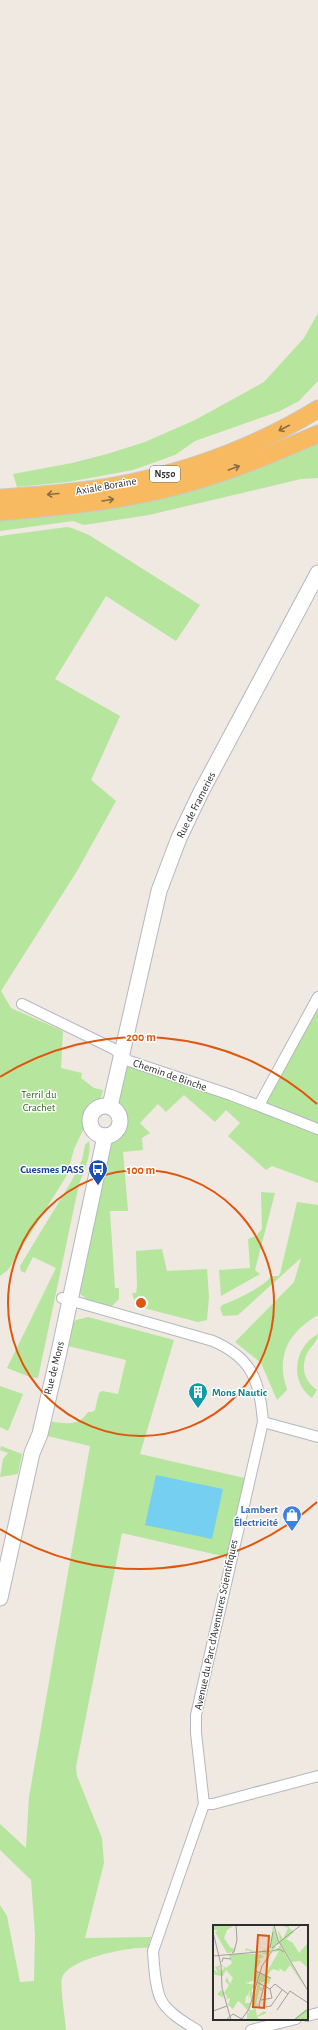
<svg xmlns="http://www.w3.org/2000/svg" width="318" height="2030" font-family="'Alegreya Sans',sans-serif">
  <rect width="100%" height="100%" fill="#efe9e1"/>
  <g fill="#b6e59e">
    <path d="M 318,313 L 318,381 L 299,401 L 280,411 L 195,441 L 175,455 L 133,470 L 68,482 L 17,487 L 13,474 L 72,463 L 107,454 L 145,442 L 195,420 L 264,382 L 304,338 Z"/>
    <path d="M 318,440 L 318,478 L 301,479 L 149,515 L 84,525 L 73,521 L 0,531 L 0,512 Z"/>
    <path d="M 67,527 L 72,528 L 89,535 L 200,605 L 176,641 L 106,596 L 55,679 L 120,716 L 91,780 L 116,801 L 77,871 L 1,991 L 11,1008 L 63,1031 L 61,1068 L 82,1073 L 81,1078 L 94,1088 L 103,1090 L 100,1102 L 90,1108 L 85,1116 L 84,1128 L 74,1149 L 67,1175 L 8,1270 L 0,1276 L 0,536 Z"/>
    <path d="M 318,999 L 318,1129 L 259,1105 Z"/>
    <path d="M 129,1065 L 318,1132 L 318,1183 L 272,1166 L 266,1170 L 228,1136 L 240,1123 L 226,1110 L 215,1122 L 184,1095 L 166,1112 L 158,1104 L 140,1123 L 150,1133 L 142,1138 L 143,1150 L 123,1152 L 128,1211 L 110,1211 L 115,1288 L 119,1288 L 119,1299 L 112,1306 C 98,1304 84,1302 77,1289 L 111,1143 C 136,1122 118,1122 119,1098 C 119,1088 124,1077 126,1067 Z"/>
    <path d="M 89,1141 C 92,1154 84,1171 79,1184 L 38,1378 L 30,1377 L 7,1368 L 56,1268 L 33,1257 L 25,1273 L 21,1271 L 20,1266 L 71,1182 L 82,1160 L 85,1145 Z"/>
    <path d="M 261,1192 L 275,1193 L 255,1270 L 260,1274 L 221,1296 L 219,1270 L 250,1268 L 248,1239 L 256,1236 L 262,1229 Z"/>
    <path d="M 297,1202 L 318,1205 L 318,1315 C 296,1328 281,1345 283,1372 C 283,1378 286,1384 287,1390 L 277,1400 L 261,1363 L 235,1342 L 294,1282 L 301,1258 L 238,1315 L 223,1316 L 220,1308 L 222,1305 C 233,1301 266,1286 271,1276 L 278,1276 L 280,1274 Z"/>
    <path d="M 162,1249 L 167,1271 L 207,1269 L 209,1297 L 207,1320 L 198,1322 L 136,1306 L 132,1293 L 136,1293 L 137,1287 L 136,1251 Z"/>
    <path d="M 88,1317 L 174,1340 L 140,1454 L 249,1479 L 231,1558 L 122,1533 L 76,1767 L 77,1776 L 102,1838 L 104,1863 L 85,1938 L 151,1937 L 148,1948 C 131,1946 67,1959 62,1978 C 60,1988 65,2018 66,2030 L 0,2030 L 0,1905 L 7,1916 L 20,1982 L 34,1981 L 35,1934 L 31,1880 L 0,1850 L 0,1824 L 26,1848 L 29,1797 L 90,1446 L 43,1435 L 47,1421 C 63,1423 78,1428 88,1412 L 92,1412 L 95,1410 L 99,1393 L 102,1391 L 118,1394 L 126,1360 L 64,1345 L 68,1326 L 76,1320 Z"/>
    <path d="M 318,1334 C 318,1341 313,1344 309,1350 C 300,1365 303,1380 317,1390 L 312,1398 C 289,1381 294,1347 318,1334 Z"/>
    <path d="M 0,1386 L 23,1394 L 8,1431 L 0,1427 Z"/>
    <path d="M 1,1446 L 22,1454 L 18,1474 L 0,1477 L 3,1459 L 8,1453 L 0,1450 Z"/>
  </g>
  <path fill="#75cff0" d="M 156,1475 L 223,1489 L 212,1539 L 145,1525 Z"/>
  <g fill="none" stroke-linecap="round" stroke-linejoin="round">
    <g stroke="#b4b7c1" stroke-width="12">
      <g id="minor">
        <path d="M 22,1004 L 114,1049 L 129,1061 L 231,1095 L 318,1129"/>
        <path d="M 259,1105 L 318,997"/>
        <path d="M 62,1298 L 213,1341 C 252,1358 260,1381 263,1422 L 196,1715 L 196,1733 L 204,1804 L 153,1951 C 154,1965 155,1992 163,2003 C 171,2015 186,2023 197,2030"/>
        <path d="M 263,1422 L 318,1437"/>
        <path d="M 204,1804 L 213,1804 L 318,1776"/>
        <path d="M 307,2016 L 318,2013"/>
        <path d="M 251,2030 L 296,2019"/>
      </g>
    </g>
    <g stroke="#b4b7c1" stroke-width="17">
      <g id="secondary">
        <circle cx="105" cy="1121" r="15"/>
        <path d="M 110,1106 L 159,891 L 179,838 L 201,792 L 318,573"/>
        <path d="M 0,1598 L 32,1453 L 40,1434 L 59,1352 L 105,1136"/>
      </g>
    </g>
    <g stroke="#c9c9c9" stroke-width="19">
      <g id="trunk">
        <path d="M 0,498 C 43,495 87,492 130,483 C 195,469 261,444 318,409"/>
        <path d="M 0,512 C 57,507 113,502 169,488 C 220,476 270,455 318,434"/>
      </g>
    </g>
    <use href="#minor" stroke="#fff" stroke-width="10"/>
    <use href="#secondary" stroke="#fff" stroke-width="15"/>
    <use href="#trunk" stroke="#f8ba60" stroke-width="17"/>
  </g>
  <defs><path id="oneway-shaft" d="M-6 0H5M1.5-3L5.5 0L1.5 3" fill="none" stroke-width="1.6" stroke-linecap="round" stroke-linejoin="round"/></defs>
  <g stroke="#896d44">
    <use href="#oneway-shaft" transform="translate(284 428) rotate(153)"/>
    <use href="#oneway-shaft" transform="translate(234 468) rotate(-20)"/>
    <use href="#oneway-shaft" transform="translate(53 494) rotate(175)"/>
    <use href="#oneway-shaft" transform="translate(108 500) rotate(-9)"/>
  </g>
  <g fill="none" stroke="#df570e" stroke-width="2">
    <circle cx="141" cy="1303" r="133"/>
    <path d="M317 1502A266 266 0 0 1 0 1529M0 1077A266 266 0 0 1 317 1104"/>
  </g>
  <defs>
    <g id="bus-pin" transform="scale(1)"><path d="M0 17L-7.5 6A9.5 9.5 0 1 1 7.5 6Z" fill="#1a4fb4" stroke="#fff"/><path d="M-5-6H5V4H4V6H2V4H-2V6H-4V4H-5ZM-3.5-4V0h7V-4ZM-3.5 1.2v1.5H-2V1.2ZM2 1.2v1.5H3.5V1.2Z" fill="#fff"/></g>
    <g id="building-pin" transform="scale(1)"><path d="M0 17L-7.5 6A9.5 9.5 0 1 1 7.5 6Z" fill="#0f9aa8" stroke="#fff"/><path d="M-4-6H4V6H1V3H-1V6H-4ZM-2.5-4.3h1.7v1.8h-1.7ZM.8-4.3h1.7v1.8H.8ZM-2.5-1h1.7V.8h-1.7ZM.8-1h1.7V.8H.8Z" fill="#fff"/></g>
    <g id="shop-pin" transform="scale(1)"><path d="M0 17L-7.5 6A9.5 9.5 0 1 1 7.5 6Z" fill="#3f7fe0" stroke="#fff"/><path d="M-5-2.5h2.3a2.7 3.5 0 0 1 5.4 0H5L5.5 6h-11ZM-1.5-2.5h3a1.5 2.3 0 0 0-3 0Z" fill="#fff"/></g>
  </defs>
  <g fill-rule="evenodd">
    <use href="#bus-pin" x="98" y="1169"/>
    <use href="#building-pin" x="198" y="1392"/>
    <use href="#shop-pin" x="292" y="1515"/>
  </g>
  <g text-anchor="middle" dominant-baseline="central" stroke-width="3" stroke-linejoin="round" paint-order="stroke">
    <rect fill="#fff" stroke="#6d6d6d" stroke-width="1" x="150" y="466" width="30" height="16" rx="3"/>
    <g font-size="10" font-weight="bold" fill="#2e2e2e">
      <text x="165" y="474">N550</text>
    </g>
    <g font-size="11" fill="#2e2e2e" stroke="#fff">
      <text transform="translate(106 486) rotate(-10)">Axiale Boraine</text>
      <text transform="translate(196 805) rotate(-63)">Rue de Frameries</text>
      <text transform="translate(170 1075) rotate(19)">Chemin de Binche</text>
      <text transform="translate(54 1368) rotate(-76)">Rue de Mons</text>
      <text transform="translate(216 1625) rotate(-78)">Avenue du Parc d'Aventures Scientifiques</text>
    </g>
    <g font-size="11" fill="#2c6e1b" stroke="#fff">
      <text x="39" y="1094">Terril du<tspan x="39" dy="13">Crachet</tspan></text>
    </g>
    <g font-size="11" font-weight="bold" fill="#164399" stroke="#fff" text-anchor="end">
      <text x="84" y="1169">Cuesmes PASS</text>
    </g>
    <g font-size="11" font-weight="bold" fill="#0d838f" stroke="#fff" text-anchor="start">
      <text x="212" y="1392">Mons Nautic</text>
    </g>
    <g font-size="11" font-weight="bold" fill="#366cbe" stroke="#fff" text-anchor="end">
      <text x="278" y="1509">Lambert<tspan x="278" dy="13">Électricité</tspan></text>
    </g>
  </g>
  <g transform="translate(213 1925)">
    <rect width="95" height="95" fill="#efe9e1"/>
    <path d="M 0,0 L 22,0 L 14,5 L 11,13 L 17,22 L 20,24 L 22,21 L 21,27 L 14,28 L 2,7 L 5,5 L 0,5 ZM 60,0 L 66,19 L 61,20 L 63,22 L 56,29 L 47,29 L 51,32 L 45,34 L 48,36 L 43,45 L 46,49 L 43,59 L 43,55 L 32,58 L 42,60 L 38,66 L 40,68 L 38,77 L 36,65 L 35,77 L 35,70 L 33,71 L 32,78 L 38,78 L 35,85 L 41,85 L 38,77 L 41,81 L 39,75 L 41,75 L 47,49 L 52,50 L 66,26 L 58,28 L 63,26 L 67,20 L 93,64 L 77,40 L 72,47 L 66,43 L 67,46 L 59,44 L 54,51 L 58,53 L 56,59 L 53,58 L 51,61 L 51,57 L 45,57 L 48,58 L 47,62 L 50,63 L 49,66 L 46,65 L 43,79 L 46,79 L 42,81 L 44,91 L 51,86 L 54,88 L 44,92 L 47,95 L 34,95 L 34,87 L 37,88 L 28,78 L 25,76 L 20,84 L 15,80 L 17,73 L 13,74 L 14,71 L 11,68 L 10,73 L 4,69 L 8,65 L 11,68 L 16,60 L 12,56 L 14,52 L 17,59 L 20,53 L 13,45 L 10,51 L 2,50 L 0,44 L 5,48 L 2,42 L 8,40 L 6,43 L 8,47 L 11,43 L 9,40 L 13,43 L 19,38 L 15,29 L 48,29 L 57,25 L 58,23 L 49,27 L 40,28 L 35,25 L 32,26 L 33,23 L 44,27 L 54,24 L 58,17 ZM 68,0 L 76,0 L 76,3 L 81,7 L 73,14 L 80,18 L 86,28 L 95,18 L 94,42 L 87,36 L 79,37 L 67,18 L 65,5 L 70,14 L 75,3 ZM 95,83 L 95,95 L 80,95 L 91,86 Z" fill="#b6e59e"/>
    <path fill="none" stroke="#a29e99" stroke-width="1" d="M 61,0 L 65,15 L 95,66M 0,7 L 8,40 L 9,63 L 18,95M 57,23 L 60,7M 59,23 L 88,0M 59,26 L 66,24 L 71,27M 19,28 L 21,27 L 24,15 L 23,0M 0,31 L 57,26M 9,37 L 10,33 L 18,34M 43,46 L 58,53M 44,57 L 57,64 L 59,73 L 48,75M 51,61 L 46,80 L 47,83 L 58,81 L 69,65M 57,64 L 62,59 L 75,69M 64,85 L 77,66 L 95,78M 0,86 L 14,81M 13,95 L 20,89 L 29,94M 28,95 L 36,84 L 49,41 L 59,26M 81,95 L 95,84"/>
    <path fill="#df570e" fill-opacity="0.15" stroke="#df570e" stroke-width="2" d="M 45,10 L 56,11 L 51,83 L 40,82 Z"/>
    <rect width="95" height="95" fill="none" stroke="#2e2e2e" stroke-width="2"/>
  </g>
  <circle cx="141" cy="1303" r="6" fill="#df570e" stroke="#fff" stroke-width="2"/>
  <g font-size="12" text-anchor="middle" font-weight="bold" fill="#df570e" stroke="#fff" stroke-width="3" stroke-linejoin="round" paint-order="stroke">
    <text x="141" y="1041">200 m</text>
    <text x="141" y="1174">100 m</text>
  </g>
</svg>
